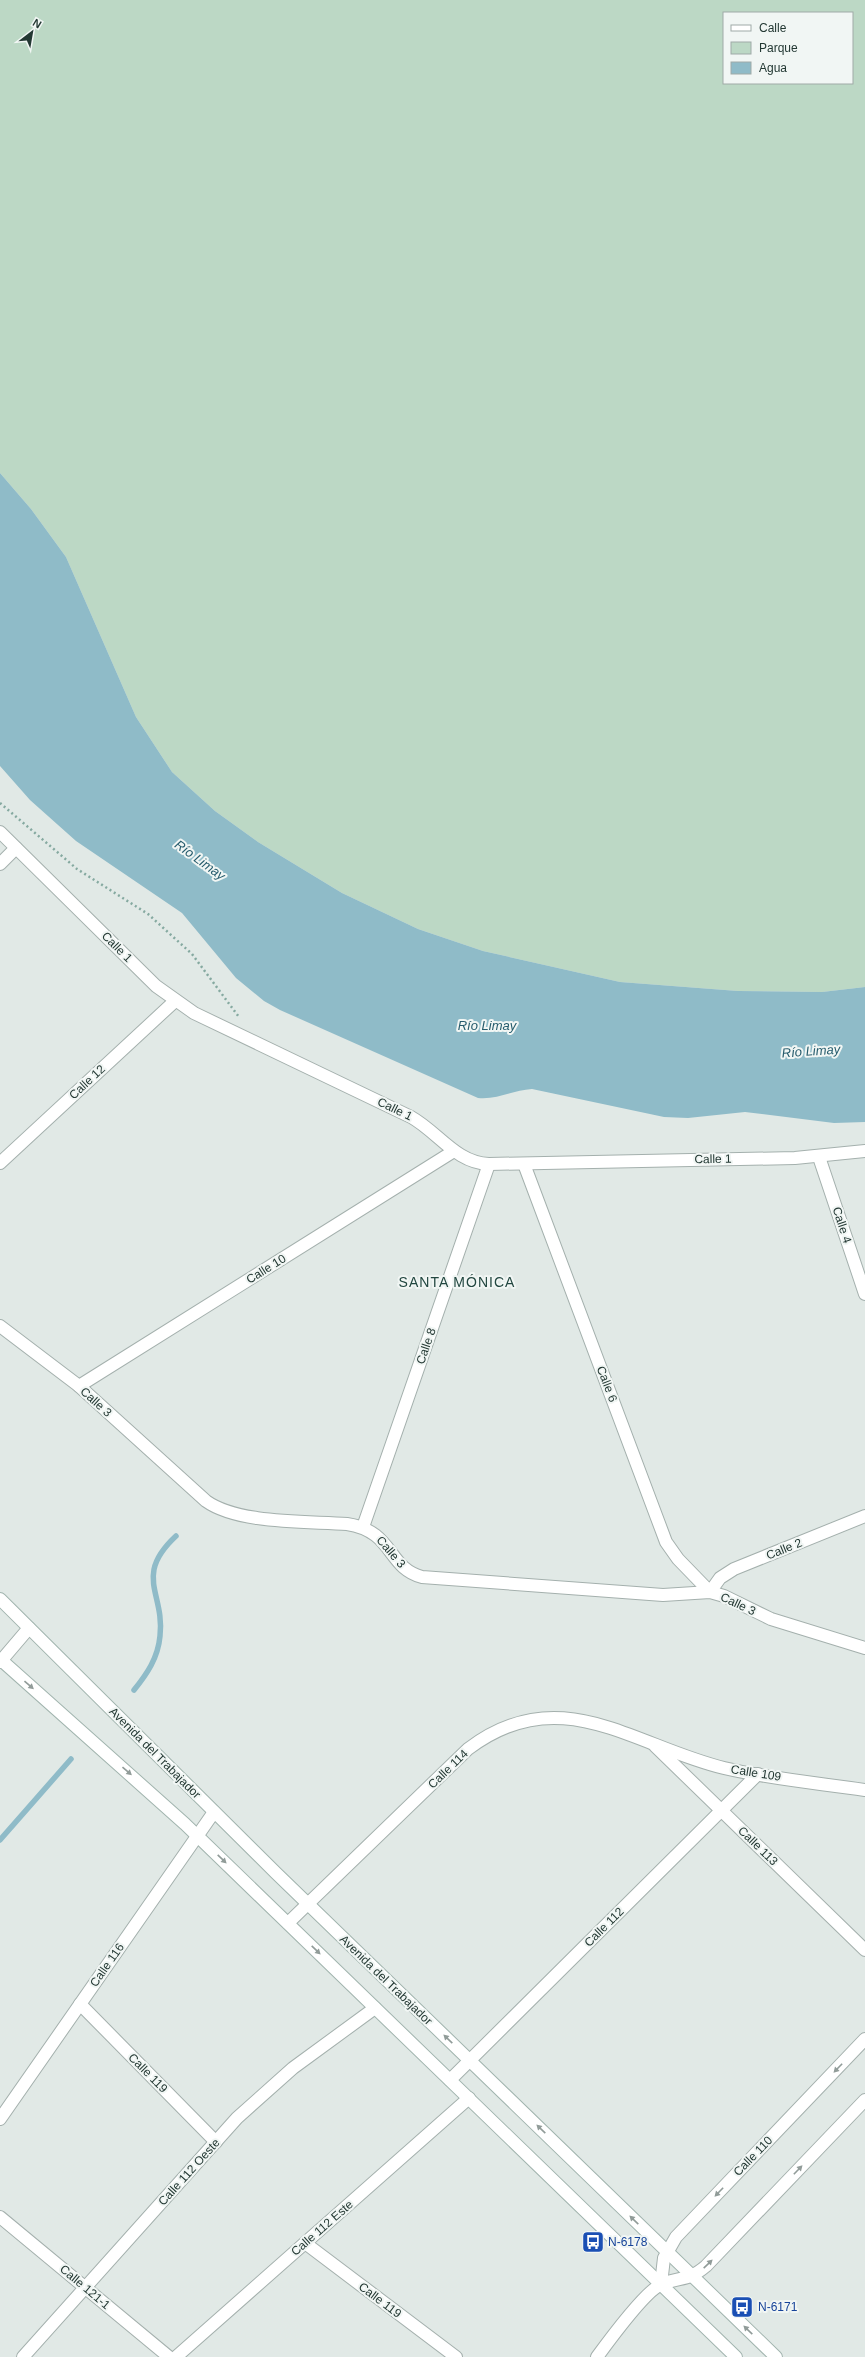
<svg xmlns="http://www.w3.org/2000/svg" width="865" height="2357" font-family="Arial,sans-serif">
  <rect width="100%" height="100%" fill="#e1e9e6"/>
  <path fill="#bcd8c5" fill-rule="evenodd" d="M 0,0 L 865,0 L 865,987 L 822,992 L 738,991 L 620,982 L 483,951 L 418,929 L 342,893 L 258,842 L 215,811 L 172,772 L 136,717 L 66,557 L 31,509 L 0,473 ZM 724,13 L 852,13 L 852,83 L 724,83 Z"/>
  <path fill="#8fbbc8" d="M 0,473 L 31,509 L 66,557 L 136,717 L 172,772 L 215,811 L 258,842 L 342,893 L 418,929 L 483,951 L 620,982 L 738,991 L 822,992 L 865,987 L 865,1122 L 834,1123 L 745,1112 L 688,1118 L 664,1117 L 532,1089 C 513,1090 497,1100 478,1098 L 280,1010 L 264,1001 L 236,978 L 182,913 L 76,841 L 30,800 L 0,766 Z"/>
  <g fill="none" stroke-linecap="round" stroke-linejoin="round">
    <g stroke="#8fbbc8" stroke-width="5.5">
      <path d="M 134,1690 C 147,1674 158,1658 160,1636 C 165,1593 133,1576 176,1536"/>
      <path d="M 0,1840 L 71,1759"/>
    </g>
    <g stroke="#a4b0ad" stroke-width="14">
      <g id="street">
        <path d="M 0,832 L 156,986 L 194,1013 L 411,1117 C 438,1132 456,1163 489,1164 L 795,1158 L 865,1151"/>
        <path d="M 0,864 L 16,848"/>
        <path d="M 819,1157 L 865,1294"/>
        <path d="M 0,1163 L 175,1001"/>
        <path d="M 524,1164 L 666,1542 L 678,1559 L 710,1592 L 720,1578 L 734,1569 L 865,1516"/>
        <path d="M 0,1326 L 79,1386 L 206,1501 C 238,1524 307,1521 347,1524 C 394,1531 387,1568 422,1577 L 663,1595 L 710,1592 L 724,1596 L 771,1619 L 865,1648"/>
        <path d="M 79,1386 L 454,1151"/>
        <path d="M 363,1527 L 489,1164"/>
        <path d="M 0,1662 L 29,1628"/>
        <path d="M 655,1746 L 865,1950"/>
        <path d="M 288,1923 L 468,1749 C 560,1679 633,1746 724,1768 C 770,1779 818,1783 865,1790"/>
        <path d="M 80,2004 L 216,2142"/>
        <path d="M 450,2080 L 758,1774"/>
        <path d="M 0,2119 L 214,1812"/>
        <path d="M 0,2217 L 169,2357"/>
        <path d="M 305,2243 L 456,2357"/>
        <path d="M 661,2284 L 664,2258 L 676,2237 L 865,2039"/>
        <path d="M 23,2357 L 237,2118 L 293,2068 L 375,2008"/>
        <path d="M 176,2357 L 469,2098"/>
        <path d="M 597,2357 C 608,2342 646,2290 662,2284 C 682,2276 687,2282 706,2266 L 865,2100"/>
      </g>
    </g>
    <g stroke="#a1b4ae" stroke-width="14">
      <g id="secondary">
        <path d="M 0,1599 L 276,1873 L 776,2357"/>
        <path d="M 0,1659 L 185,1824 L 736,2357"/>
      </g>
    </g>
    <path stroke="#85a9a0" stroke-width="2.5" stroke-dasharray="2 3" stroke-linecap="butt" d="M 0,803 L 77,869 L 148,914 L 192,954 L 239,1017"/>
    <use href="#street" stroke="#fff" stroke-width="12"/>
    <use href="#secondary" stroke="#fff" stroke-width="12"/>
  </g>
  <defs><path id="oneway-solid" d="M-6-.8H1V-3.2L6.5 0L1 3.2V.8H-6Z"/></defs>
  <g fill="#919c99">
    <use href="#oneway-solid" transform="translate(29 1685) rotate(41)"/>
    <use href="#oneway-solid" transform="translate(127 1771) rotate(41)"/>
    <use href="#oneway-solid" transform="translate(222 1859) rotate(44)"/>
    <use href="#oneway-solid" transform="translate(316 1950) rotate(44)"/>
    <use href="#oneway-solid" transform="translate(448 2039) rotate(-136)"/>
    <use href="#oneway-solid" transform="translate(838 2068) rotate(134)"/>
    <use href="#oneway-solid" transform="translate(541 2129) rotate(-136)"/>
    <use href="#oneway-solid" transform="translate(798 2170) rotate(-46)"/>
    <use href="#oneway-solid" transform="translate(719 2192) rotate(134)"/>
    <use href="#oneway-solid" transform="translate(634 2220) rotate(-136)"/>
    <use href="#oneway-solid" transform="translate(708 2264) rotate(-44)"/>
    <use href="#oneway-solid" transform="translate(748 2330) rotate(-136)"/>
  </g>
  <defs>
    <g id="bus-square" transform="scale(1.15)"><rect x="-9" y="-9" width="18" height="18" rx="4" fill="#1a4fb4" stroke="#f1f6f4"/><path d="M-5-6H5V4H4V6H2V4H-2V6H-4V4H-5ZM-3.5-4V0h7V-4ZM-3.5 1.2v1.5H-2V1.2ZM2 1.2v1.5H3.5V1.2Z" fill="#fff"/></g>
  </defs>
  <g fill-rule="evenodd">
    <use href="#bus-square" x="593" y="2242"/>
    <use href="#bus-square" x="742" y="2307"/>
  </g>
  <g text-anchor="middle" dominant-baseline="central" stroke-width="4" stroke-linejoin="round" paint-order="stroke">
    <g font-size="12" fill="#233833" stroke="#f1f6f4">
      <text transform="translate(117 947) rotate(45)">Calle 1</text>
      <text transform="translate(87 1082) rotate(-43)">Calle 12</text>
      <text transform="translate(395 1109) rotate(26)">Calle 1</text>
      <text transform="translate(713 1159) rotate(-1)">Calle 1</text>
      <text transform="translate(842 1225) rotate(72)">Calle 4</text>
      <text transform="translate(266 1269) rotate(-32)">Calle 10</text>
      <text transform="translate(426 1346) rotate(-71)">Calle 8</text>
      <text transform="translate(607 1384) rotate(69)">Calle 6</text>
      <text transform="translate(96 1402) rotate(42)">Calle 3</text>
      <text transform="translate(784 1549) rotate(-22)">Calle 2</text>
      <text transform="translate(391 1552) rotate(49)">Calle 3</text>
      <text transform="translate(738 1604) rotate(25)">Calle 3</text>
      <text transform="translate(155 1753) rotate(45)">Avenida del Trabajador</text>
      <text transform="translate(448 1769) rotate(-44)">Calle 114</text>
      <text transform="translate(756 1773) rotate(9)">Calle 109</text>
      <text transform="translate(758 1846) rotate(44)">Calle 113</text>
      <text transform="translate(604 1927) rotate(-45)">Calle 112</text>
      <text transform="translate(107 1965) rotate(-55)">Calle 116</text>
      <text transform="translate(386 1980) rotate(44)">Avenida del Trabajador</text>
      <text transform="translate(148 2073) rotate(45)">Calle 119</text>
      <text transform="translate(753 2156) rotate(-46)">Calle 110</text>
      <text transform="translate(189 2172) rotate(-48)">Calle 112 Oeste</text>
      <text transform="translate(322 2228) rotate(-41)">Calle 112 Este</text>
      <text transform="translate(85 2287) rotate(40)">Calle 121-1</text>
      <text transform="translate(380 2300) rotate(37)">Calle 119</text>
    </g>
    <g font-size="12" fill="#164399" stroke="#f1f6f4" text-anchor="start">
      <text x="608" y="2242">N-6178</text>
      <text x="758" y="2307">N-6171</text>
    </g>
    <g font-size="13" font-style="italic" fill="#255b6c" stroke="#f1f6f4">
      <text transform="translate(200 860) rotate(36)">Río Limay</text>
      <text x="487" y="1025">Río Limay</text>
      <text transform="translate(811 1051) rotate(-4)">Río Limay</text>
    </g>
    <g font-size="14" letter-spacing="1" fill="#224740" stroke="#f1f6f4">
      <text x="457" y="1282">SANTA MÓNICA</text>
    </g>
  </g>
  <rect x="723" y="12" width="130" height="72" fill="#f1f6f4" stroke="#9faaa7"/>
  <rect x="731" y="25" width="20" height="6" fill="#ffffff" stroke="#9faaa7"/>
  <text x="759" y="32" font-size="12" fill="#233833">Calle</text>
  <rect x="731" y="42" width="20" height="12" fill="#bcd8c5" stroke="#9faaa7"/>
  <text x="759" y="52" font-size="12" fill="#233833">Parque</text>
  <rect x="731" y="62" width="20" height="12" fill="#8fbbc8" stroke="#9faaa7"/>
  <text x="759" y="72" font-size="12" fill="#233833">Agua</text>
  <g transform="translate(32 32) rotate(31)" stroke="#f1f6f4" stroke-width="3" paint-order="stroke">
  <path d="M0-3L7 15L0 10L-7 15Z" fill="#233833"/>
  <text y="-6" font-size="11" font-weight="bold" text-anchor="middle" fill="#233833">N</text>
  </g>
</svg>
